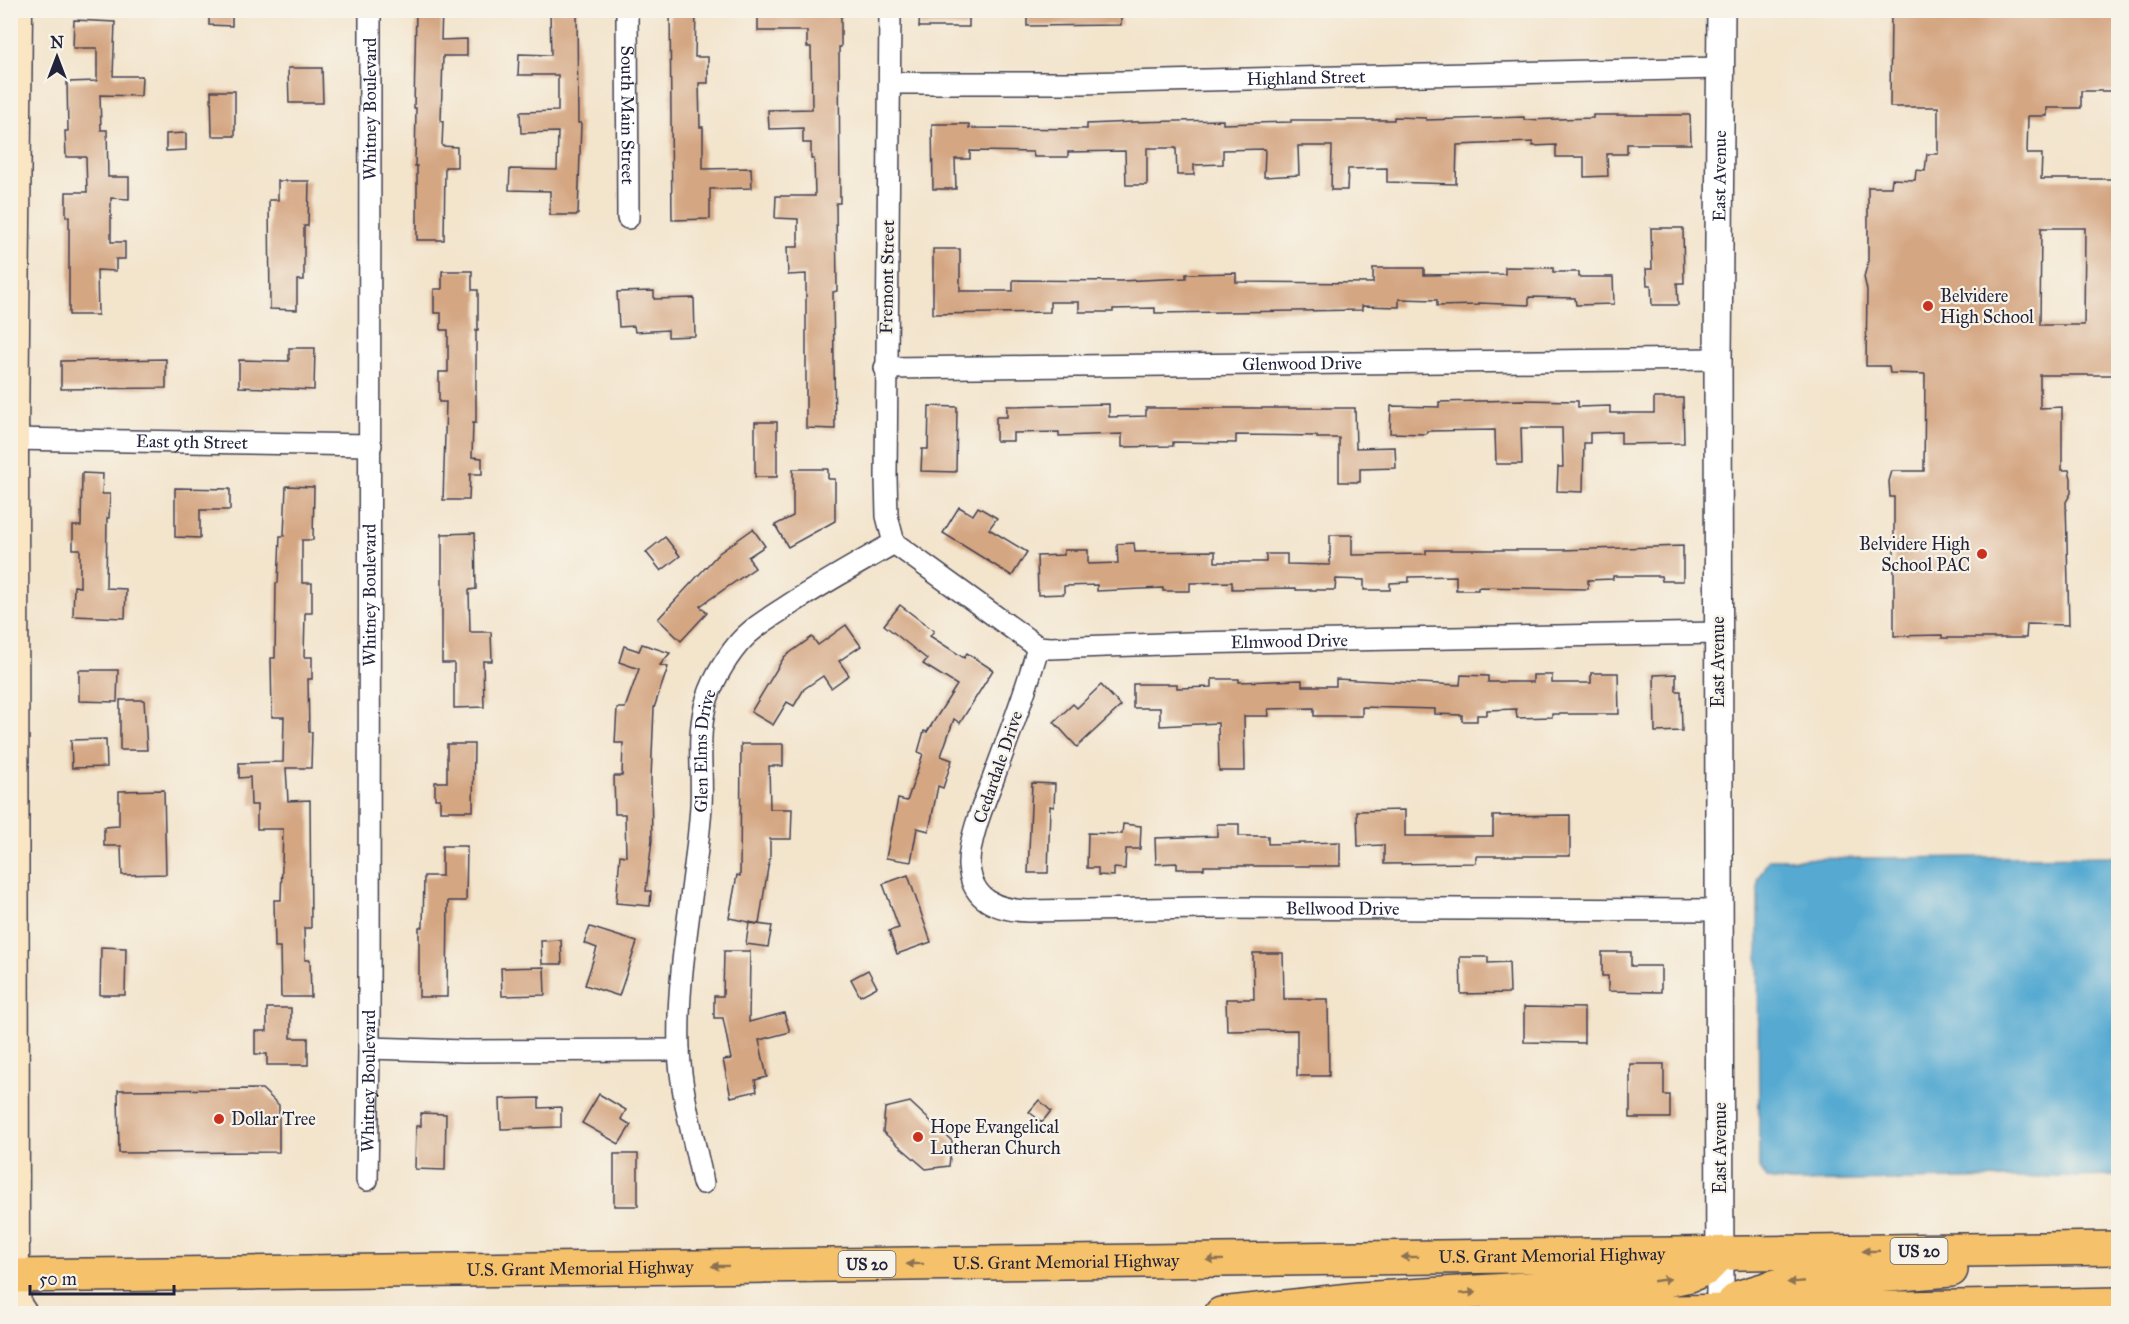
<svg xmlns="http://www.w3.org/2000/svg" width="2129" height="1324" font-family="'IM FELL Great Primer',serif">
  <rect width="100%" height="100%" fill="#f7f3e8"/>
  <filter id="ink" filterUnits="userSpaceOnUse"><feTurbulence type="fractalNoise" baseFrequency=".0167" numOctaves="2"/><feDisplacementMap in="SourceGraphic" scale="12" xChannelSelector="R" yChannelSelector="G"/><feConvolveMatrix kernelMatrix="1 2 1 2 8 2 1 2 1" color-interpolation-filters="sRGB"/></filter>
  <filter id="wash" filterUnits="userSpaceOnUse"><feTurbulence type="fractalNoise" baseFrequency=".008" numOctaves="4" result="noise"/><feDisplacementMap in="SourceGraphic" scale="24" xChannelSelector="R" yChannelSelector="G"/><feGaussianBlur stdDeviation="1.35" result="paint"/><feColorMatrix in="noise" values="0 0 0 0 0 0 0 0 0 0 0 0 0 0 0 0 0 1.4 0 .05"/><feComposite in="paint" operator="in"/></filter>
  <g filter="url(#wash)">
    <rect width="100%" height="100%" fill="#f3e4cc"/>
    <path fill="#56aad2" stroke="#3c6686" stroke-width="1.5" d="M 2118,856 L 2118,1176 L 1792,1182 L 1766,1179 L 1759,1168 L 1758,878 L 1769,859 Z"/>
    <g id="blocks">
      <g fill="#d4a682" fill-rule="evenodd">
        <path d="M 209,10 L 232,10 L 232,26 L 209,25 Z"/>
        <path d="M 416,10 L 442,10 L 441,40 L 467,39 L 467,56 L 443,56 L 441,121 L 443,121 L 442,146 L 457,147 L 457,167 L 445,167 L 444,240 L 417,240 L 417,166 L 415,166 L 416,108 L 414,108 Z"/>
        <path d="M 577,10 L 578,123 L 581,123 L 578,215 L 550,215 L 550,191 L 509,190 L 510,169 L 557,170 L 558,132 L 521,133 L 520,112 L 558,111 L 558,75 L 518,75 L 519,54 L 551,55 L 550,11 Z"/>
        <path d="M 670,10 L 696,10 L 695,57 L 708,57 L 708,83 L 699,83 L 700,127 L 703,127 L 703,169 L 751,168 L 752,188 L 710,189 L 710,219 L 672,220 Z"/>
        <path d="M 758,10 L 841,10 L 841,47 L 839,47 L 840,203 L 836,203 L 837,291 L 833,292 L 835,429 L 806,428 L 806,274 L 788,275 L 787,247 L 798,247 L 798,219 L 775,218 L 776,196 L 815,196 L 814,159 L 811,159 L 811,143 L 803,143 L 803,128 L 769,129 L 768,110 L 812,109 L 811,47 L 807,47 L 807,31 L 758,31 Z"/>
        <path d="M 920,10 L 969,10 L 969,27 L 919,27 Z"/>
        <path d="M 1027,10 L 1121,10 L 1121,25 L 1027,26 Z"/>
        <path d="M 1891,10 L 2118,10 L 2118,91 L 2081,91 L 2081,108 L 2047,108 L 2047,116 L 2028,116 L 2027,154 L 2042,154 L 2041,179 L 2118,179 L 2118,375 L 2040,375 L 2040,408 L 2062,407 L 2062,470 L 2069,470 L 2071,478 L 2071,493 L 2066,502 L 2069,625 L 2027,624 L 2026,638 L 1942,638 L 1942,635 L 1894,636 L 1894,497 L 1890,497 L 1889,481 L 1892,471 L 1924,471 L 1925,374 L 1890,373 L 1889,366 L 1866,366 L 1867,290 L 1864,277 L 1868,262 L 1868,187 L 1891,187 L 1892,179 L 1915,180 L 1916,170 L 1925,171 L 1927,154 L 1938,154 L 1938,107 L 1890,107 ZM 2041,228 L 2085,228 L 2084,325 L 2040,325 Z"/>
        <path d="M 74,20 L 115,22 L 113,76 L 142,76 L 141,96 L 100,95 L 101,130 L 107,130 L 108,177 L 129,177 L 129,199 L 111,198 L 111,242 L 125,242 L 125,259 L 116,259 L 116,271 L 97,270 L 98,315 L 69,315 L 69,217 L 66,217 L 66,192 L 87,192 L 86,157 L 66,157 L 65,131 L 68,131 L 67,82 L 97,81 L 97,48 L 73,48 Z"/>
        <path d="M 288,68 L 322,68 L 323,103 L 289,103 Z"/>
        <path d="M 211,91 L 235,91 L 235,136 L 212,136 Z"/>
        <path d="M 1593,115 L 1690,115 L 1691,144 L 1627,144 L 1627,154 L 1607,154 L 1608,176 L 1584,177 L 1584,157 L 1556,157 L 1556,145 L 1533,146 L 1533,142 L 1457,145 L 1456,184 L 1387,182 L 1387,168 L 1348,169 L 1347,190 L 1331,190 L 1332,146 L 1298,146 L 1299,175 L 1264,177 L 1265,149 L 1223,150 L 1223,164 L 1194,165 L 1194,175 L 1177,175 L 1176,148 L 1147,148 L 1147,185 L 1126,185 L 1125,151 L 1068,152 L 1068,157 L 1034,157 L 1033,152 L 970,151 L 970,159 L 955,159 L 956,189 L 933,189 L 932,124 L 969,124 L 969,128 L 1087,129 L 1087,124 L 1133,122 L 1223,120 L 1223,124 L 1291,122 L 1291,120 L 1394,120 L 1394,117 L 1426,118 L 1426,120 L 1524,117 L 1524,120 L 1593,118 Z"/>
        <path d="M 186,133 L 186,150 L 166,151 L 166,134 Z"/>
        <path d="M 278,181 L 309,181 L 308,226 L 304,226 L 304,280 L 297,280 L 297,310 L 270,309 L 269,200 L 278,200 Z"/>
        <path d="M 1651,228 L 1683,228 L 1684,283 L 1677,283 L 1678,305 L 1652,305 L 1651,285 L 1647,285 L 1646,269 L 1652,269 Z"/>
        <path d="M 933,249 L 960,249 L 960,291 L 1013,291 L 1013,280 L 1120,281 L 1186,278 L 1186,274 L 1236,273 L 1236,282 L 1373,283 L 1373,268 L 1424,268 L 1424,275 L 1505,274 L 1505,267 L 1553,268 L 1553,272 L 1579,272 L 1579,277 L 1613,277 L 1614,304 L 1576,305 L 1575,298 L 1529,297 L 1529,305 L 1479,303 L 1479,305 L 1437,306 L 1437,300 L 1399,299 L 1399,307 L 1362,306 L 1362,310 L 1155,313 L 1155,308 L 1113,309 L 1113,312 L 1079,312 L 1079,302 L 1050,302 L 1050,312 L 933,314 Z"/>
        <path d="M 442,271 L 472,271 L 472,290 L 478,290 L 478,330 L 476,330 L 476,423 L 473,423 L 472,457 L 482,458 L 482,474 L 470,474 L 469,500 L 443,500 L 446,402 L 439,402 L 439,372 L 448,372 L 448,330 L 441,330 L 441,313 L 434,313 L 434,289 L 442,289 Z"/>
        <path d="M 654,291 L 654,299 L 694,298 L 695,336 L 668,337 L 668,330 L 635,332 L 634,326 L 619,327 L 617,292 Z"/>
        <path d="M 289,348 L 315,348 L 314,390 L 239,387 L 239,360 L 289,361 Z"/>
        <path d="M 166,359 L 166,388 L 61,389 L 61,361 Z"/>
        <path d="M 1654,398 L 1683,398 L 1684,443 L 1621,444 L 1621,432 L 1590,433 L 1590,443 L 1584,443 L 1583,492 L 1557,491 L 1558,467 L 1563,467 L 1562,428 L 1521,428 L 1522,464 L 1496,464 L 1495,430 L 1427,431 L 1426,434 L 1390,433 L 1391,406 L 1439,407 L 1439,402 L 1522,400 L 1578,401 L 1578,407 L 1610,406 L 1610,413 L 1654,413 Z"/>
        <path d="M 1109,404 L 1109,417 L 1146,416 L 1146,408 L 1355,408 L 1356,448 L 1395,447 L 1396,468 L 1360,469 L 1360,482 L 1339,482 L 1339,438 L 1317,438 L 1317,436 L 1236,435 L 1236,443 L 1173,442 L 1173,446 L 1122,447 L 1122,434 L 1059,436 L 1059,432 L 1013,433 L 1013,441 L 996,441 L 996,417 L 1007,417 L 1007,406 Z"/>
        <path d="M 929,406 L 957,407 L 956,472 L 921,471 L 922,449 L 928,449 Z"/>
        <rect x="755" y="422" width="22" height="55"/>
        <path d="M 793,469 L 828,469 L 828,479 L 835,479 L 835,521 L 788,547 L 775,525 L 793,516 Z"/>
        <path d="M 82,473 L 103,474 L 102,494 L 110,494 L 109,518 L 107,518 L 106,588 L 126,589 L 125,618 L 73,616 L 74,586 L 80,587 L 80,549 L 73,549 L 73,526 L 81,526 Z"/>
        <path d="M 286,486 L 314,487 L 313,540 L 302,540 L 302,583 L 312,583 L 312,613 L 305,613 L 304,657 L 312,657 L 312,679 L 308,679 L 309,732 L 312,732 L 311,768 L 286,768 L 288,801 L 310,800 L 311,928 L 304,928 L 305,960 L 310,960 L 311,997 L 281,997 L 280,947 L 275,947 L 274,900 L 281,900 L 283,829 L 257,829 L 257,805 L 251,805 L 250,777 L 239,778 L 239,763 L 283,762 L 284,717 L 272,717 L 271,658 L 275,658 L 276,583 L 278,583 L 280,536 L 284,536 Z"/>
        <path d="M 175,488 L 230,489 L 230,510 L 200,510 L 200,538 L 175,537 Z"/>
        <path d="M 959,507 L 973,515 L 978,507 L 997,518 L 989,529 L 1027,552 L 1012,576 L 943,533 Z"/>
        <path d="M 753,529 L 765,546 L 748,557 L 755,568 L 700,606 L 707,613 L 681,641 L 658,619 L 719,553 Z"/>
        <path d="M 475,533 L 476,589 L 469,590 L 470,632 L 491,632 L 492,661 L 483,661 L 484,707 L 454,708 L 454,663 L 442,663 L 442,534 Z"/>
        <path d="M 1330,535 L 1352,535 L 1352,555 L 1426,554 L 1426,550 L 1562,550 L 1683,546 L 1683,581 L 1662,581 L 1661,576 L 1613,576 L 1613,579 L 1588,580 L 1588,589 L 1478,587 L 1478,590 L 1456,590 L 1456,576 L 1409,577 L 1409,582 L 1390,583 L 1390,590 L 1364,590 L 1364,580 L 1336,579 L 1335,590 L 1296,590 L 1296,588 L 1232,589 L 1232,582 L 1190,583 L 1190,591 L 1163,591 L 1163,588 L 1097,591 L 1097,585 L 1064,586 L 1064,594 L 1038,595 L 1037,556 L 1064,555 L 1064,550 L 1088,550 L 1088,564 L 1118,563 L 1117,544 L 1134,543 L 1135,552 L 1215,551 L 1215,562 L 1266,562 L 1266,554 L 1287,554 L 1287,564 L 1330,565 Z"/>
        <path d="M 665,537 L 680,556 L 661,571 L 646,552 Z"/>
        <path d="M 900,605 L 934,631 L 930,636 L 964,658 L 967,653 L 993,670 L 960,723 L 954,719 L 941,756 L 952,760 L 943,788 L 938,786 L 929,831 L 917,828 L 911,862 L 886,858 L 898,799 L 907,801 L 923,754 L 918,752 L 924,731 L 927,732 L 957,685 L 923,664 L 927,659 L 884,625 Z"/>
        <path d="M 846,625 L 861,646 L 839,661 L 849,675 L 831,688 L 823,676 L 804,689 L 794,706 L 787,702 L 773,725 L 751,712 L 784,657 L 812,637 L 818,645 Z"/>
        <path d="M 642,644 L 670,653 L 660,665 L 668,667 L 654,708 L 651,778 L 652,840 L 646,891 L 651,891 L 650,906 L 616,903 L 620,855 L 626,856 L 625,814 L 615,814 L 614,776 L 622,776 L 623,743 L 615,743 L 617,708 L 625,708 L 639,669 L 619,662 L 624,646 L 639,651 Z"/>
        <path d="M 79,670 L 118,670 L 117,702 L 79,701 Z"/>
        <path d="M 1591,673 L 1618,673 L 1619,714 L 1552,714 L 1552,717 L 1517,718 L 1516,709 L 1487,710 L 1487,715 L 1477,715 L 1477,721 L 1462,721 L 1462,715 L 1435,714 L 1435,709 L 1362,707 L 1362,716 L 1314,716 L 1314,708 L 1268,709 L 1269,716 L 1244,716 L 1245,771 L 1219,771 L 1218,723 L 1160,726 L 1160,708 L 1133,708 L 1133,684 L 1177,684 L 1177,688 L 1212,687 L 1212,679 L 1239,679 L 1239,682 L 1302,680 L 1302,686 L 1336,686 L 1336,679 L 1460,685 L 1461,675 L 1488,676 L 1488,682 L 1533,682 L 1533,675 L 1552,675 L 1552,683 L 1591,683 Z"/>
        <path d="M 1676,674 L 1676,691 L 1681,691 L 1682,731 L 1655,732 L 1654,675 Z"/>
        <path d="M 1101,685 L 1121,706 L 1077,747 L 1054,722 L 1073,704 L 1077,708 Z"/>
        <path d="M 120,700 L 144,700 L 147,750 L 120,750 Z"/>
        <path d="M 106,739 L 107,767 L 72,768 L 71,740 Z"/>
        <path d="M 447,744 L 474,744 L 473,811 L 440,811 L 440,799 L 435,799 L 435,782 L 447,782 Z"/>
        <path d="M 741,744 L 783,744 L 783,766 L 769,766 L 770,809 L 792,809 L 791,839 L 770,839 L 770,855 L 759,924 L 729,918 L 737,875 L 740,876 Z"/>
        <path d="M 1032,783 L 1055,784 L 1054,807 L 1050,806 L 1048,873 L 1028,873 Z"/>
        <path d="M 164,790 L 166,874 L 122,875 L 121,846 L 104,846 L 104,827 L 119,826 L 119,791 Z"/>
        <path d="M 1405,810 L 1405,836 L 1493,836 L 1493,816 L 1570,815 L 1570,856 L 1476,856 L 1476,863 L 1384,864 L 1384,845 L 1358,846 L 1357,811 Z"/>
        <path d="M 1123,824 L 1141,826 L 1140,849 L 1126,849 L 1125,869 L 1114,868 L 1114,876 L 1098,875 L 1098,868 L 1087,868 L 1088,833 L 1122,834 Z"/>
        <path d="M 1217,824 L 1239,824 L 1239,836 L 1268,836 L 1268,844 L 1340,842 L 1340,866 L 1204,866 L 1204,869 L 1177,869 L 1177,863 L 1156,864 L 1155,838 L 1217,836 Z"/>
        <path d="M 442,846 L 467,846 L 466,901 L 448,901 L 447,997 L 419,997 L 419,927 L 423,927 L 424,876 L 442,876 Z"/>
        <path d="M 908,875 L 931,942 L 897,954 L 889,931 L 899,928 L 883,884 Z"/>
        <path d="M 749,923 L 772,926 L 768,947 L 746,944 Z"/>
        <path d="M 590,927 L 637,942 L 619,996 L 585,985 L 597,948 L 584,943 Z"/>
        <path d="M 561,940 L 562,964 L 542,964 L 541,941 Z"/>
        <path d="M 101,947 L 126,948 L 125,995 L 100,995 Z"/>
        <path d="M 724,951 L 750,951 L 749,1022 L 784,1013 L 790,1032 L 759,1040 L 767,1077 L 755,1080 L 757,1091 L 731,1097 L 723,1060 L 731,1059 L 723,1018 L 714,1018 L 714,996 L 723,996 Z"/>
        <path d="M 1602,952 L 1631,952 L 1631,966 L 1661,966 L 1661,992 L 1608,991 L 1608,976 L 1602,976 Z"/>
        <path d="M 1253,953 L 1283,953 L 1284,999 L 1328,999 L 1329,1076 L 1297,1076 L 1297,1030 L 1227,1031 L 1226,999 L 1254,999 Z"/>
        <path d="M 1460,957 L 1488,957 L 1488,963 L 1509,962 L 1510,993 L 1461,994 Z"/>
        <path d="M 544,967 L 545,995 L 502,996 L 501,968 Z"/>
        <path d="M 868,970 L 877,987 L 860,996 L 851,979 Z"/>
        <path d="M 1524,1007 L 1584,1008 L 1584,1043 L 1524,1042 Z"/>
        <path d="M 267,1008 L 291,1008 L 291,1038 L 308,1038 L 308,1065 L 267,1065 L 267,1054 L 255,1054 L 255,1031 L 267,1031 Z"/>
        <path d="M 1630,1064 L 1664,1064 L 1664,1095 L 1670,1095 L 1670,1118 L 1630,1118 Z"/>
        <path d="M 262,1089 L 279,1105 L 279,1152 L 119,1153 L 118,1090 Z"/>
        <path d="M 599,1094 L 626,1110 L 621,1119 L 631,1125 L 619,1144 L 582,1123 Z"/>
        <path d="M 539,1098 L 539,1108 L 561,1107 L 561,1127 L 501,1129 L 500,1099 Z"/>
        <path d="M 1039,1100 L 1051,1111 L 1042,1122 L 1029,1112 Z"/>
        <path d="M 910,1102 L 952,1141 L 949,1166 L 926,1169 L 883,1132 L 885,1108 Z"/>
        <path d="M 421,1113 L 446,1114 L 445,1170 L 415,1169 L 416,1126 L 421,1126 Z"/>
        <rect x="614" y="1154" width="24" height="52"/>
      </g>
    </g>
  </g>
  <g filter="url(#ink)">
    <use href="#blocks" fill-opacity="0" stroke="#413f51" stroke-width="1.5"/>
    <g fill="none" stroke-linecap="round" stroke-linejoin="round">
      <g stroke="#413f51" stroke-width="24">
        <g id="minor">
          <path id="s1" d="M 627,10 L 628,218"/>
          <path d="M 890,10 L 886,477 L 887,516 L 894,543"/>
          <path id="s2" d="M 890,83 L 1081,83 L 1721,68"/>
          <path id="s3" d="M 885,368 L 1718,359"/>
          <path id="s4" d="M 10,439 L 371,445"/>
          <path id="s5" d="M 894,543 L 1038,647 L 1050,648 L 1190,643 L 1718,633"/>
          <path id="s6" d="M 1038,647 C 1026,693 1008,737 992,782 C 983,805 968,841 969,866 C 972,901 998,910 1028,911 L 1203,908 L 1718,910"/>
          <path d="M 369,1048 L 464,1051 L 679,1050"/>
          <path id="s7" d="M 367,1180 L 369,1048 L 370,10"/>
          <path id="s8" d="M 703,1183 C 694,1139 681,1094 679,1050 C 676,968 696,887 701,806 C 703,773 697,739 705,707 C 710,685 724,661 739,643 C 753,627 771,617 789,605 C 823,583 859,563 894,543"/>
        </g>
      </g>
      <g stroke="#413f51" stroke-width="30">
        <g id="tertiary">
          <path id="s9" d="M 1720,1314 L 1718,359 L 1721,10"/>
        </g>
      </g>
      <g stroke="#413f51" stroke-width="33">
        <path id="secondary" d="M 17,10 L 13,439 L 14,1276 L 16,1305 L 22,1314"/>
      </g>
      <g stroke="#413f51" stroke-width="36">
        <g id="primary">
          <path id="s10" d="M 10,1276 L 2118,1248"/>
          <path d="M 1734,1302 L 1740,1297 L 1786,1283 L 1951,1270"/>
          <path d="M 1221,1314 L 1359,1299 L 1661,1281 L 1690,1275 L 1705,1269 L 1720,1254"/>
          <path d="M 1564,1314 L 2118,1304"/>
        </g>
      </g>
      <use href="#minor" stroke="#fff" stroke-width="21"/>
      <use href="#tertiary" stroke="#fff" stroke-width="27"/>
      <use href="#secondary" stroke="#fbe6c4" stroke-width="30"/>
      <use href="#primary" stroke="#f5c16b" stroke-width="33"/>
    </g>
    <defs><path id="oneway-solid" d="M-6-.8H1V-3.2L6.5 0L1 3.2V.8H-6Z" transform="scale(1.5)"/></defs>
    <g fill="#8c7253">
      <use href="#oneway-solid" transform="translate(1871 1251) rotate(179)"/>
      <use href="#oneway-solid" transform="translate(1410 1257) rotate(179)"/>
      <use href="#oneway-solid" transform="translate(1215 1260) rotate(179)"/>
      <use href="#oneway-solid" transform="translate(915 1264) rotate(179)"/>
      <use href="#oneway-solid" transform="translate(720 1266) rotate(179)"/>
      <use href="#oneway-solid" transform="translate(1662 1280) rotate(-8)"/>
      <use href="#oneway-solid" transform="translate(1796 1282) rotate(175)"/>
      <use href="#oneway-solid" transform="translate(1468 1293) rotate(-4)"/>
    </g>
  </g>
  <g fill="#c8321e" stroke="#f7f3e8" stroke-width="2">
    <circle cx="1928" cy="306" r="6"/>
    <circle cx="1982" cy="554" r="6"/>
    <circle cx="219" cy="1119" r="6"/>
    <circle cx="918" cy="1137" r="6"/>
  </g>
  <g text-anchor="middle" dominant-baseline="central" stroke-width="4.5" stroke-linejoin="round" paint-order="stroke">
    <g fill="#f7f3e8" stroke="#62616f" stroke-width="1.5">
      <rect x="1890.5" y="1238" width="57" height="26" rx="4.5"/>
      <rect x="838.5" y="1251" width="57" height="26" rx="4.5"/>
    </g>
    <g font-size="16" font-weight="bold" fill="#22223b">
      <text x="1919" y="1251">US 20</text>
      <text x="867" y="1264">US 20</text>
    </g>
    <g font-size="18" fill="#22223b" stroke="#f7f3e8">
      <text stroke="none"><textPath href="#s2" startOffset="416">Highland Street</textPath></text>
      <text stroke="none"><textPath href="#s7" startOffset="1071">Whitney Boulevard</textPath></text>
      <text stroke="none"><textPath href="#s1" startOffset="105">South Main Street</textPath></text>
      <text stroke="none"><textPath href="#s9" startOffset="1138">East Avenue</textPath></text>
      <text transform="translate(887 277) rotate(-89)">Fremont Street</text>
      <text stroke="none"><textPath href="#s3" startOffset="417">Glenwood Drive</textPath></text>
      <text stroke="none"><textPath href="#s4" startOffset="182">East 9th Street</textPath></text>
      <text stroke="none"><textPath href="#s7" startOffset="585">Whitney Boulevard</textPath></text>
      <text stroke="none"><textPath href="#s5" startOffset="429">Elmwood Drive</textPath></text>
      <text transform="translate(1718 662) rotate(-90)">East Avenue</text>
      <text stroke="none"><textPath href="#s8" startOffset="436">Glen Elms Drive</textPath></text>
      <text transform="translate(998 767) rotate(-71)">Cedardale Drive</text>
      <text stroke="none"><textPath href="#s6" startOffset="628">Bellwood Drive</textPath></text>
      <text stroke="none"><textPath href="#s7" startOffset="99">Whitney Boulevard</textPath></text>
      <text transform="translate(1720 1148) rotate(-90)">East Avenue</text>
      <text stroke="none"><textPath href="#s10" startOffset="1542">U.S. Grant Memorial Highway</textPath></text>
      <text stroke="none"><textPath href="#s10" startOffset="1056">U.S. Grant Memorial Highway</textPath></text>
      <text stroke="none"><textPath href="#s10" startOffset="570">U.S. Grant Memorial Highway</textPath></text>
    </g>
    <g font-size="18" fill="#22223b" stroke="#f7f3e8" text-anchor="start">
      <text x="1940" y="296">Belvidere<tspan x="1940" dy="21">High School</tspan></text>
      <text x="1970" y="544" text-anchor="end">Belvidere High<tspan x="1970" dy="21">School PAC</tspan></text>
      <text x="231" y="1119">Dollar Tree</text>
      <text x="930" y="1127">Hope Evangelical<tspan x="930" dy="21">Lutheran Church</tspan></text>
    </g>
  </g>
  <rect width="2129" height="1324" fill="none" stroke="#f7f3e8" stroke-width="36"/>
  <g transform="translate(57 57)" stroke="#f7f3e8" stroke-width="4.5" paint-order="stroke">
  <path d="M0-4.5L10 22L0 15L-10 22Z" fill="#22223b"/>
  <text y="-9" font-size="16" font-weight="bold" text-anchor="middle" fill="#22223b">N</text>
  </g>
  <path d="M30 1285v9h144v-9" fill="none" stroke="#22223b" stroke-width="3"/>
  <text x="39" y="1285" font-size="18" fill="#22223b" stroke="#f7f3e8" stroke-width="4.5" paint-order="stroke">50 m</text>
</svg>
